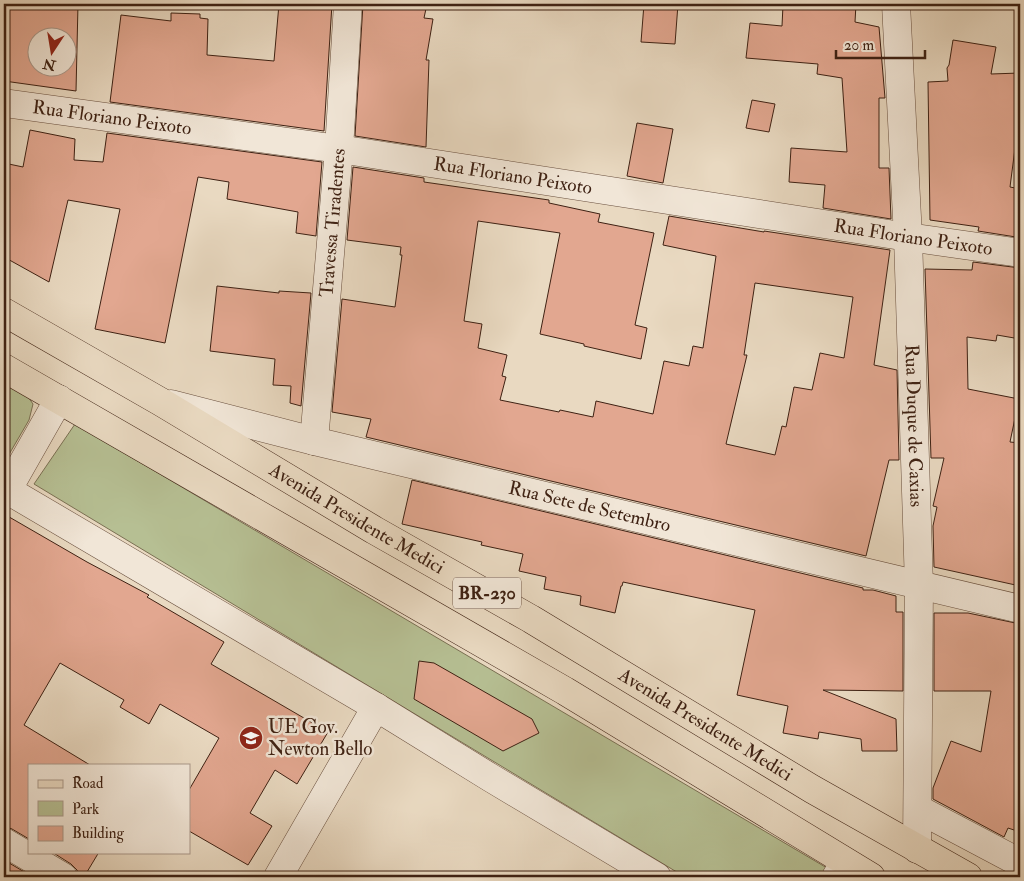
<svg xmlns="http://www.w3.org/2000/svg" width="1024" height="881" font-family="'IM FELL Double Pica',serif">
  <rect width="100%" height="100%" fill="#e9d9c1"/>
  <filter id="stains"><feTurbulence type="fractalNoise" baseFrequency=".004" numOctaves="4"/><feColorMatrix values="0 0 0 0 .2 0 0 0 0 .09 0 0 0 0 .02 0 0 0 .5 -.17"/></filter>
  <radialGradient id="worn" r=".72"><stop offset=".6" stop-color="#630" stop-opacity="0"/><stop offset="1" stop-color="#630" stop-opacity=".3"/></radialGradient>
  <g fill="#b6bf93" stroke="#7a7053">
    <path d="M 4,380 L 24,391 L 33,404 L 29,420 L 4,463 Z"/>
    <path d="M 75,424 L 827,868 L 821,877 L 685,877 L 34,484 Z"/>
  </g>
  <g fill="#e2a790" stroke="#3e2113" fill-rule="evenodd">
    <path d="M 4,4 L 78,4 L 76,91 L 4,81 ZM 38,38 L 68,38 L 68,68 L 38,68 Z"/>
    <path d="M 279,4 L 332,4 L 324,131 L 110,102 L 121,15 L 171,21 L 171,13 L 200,14 L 200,18 L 208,19 L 207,55 L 274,61 Z"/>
    <path d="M 363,4 L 427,4 L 424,18 L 433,19 L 426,60 L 429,60 L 426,147 L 355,136 Z"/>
    <path d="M 644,4 L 678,4 L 675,44 L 641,42 Z"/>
    <path d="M 833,4 L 856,4 L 855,22 L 879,27 L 885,98 L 879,98 L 879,168 L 889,168 L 891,219 L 823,208 L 825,185 L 789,182 L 791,148 L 847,152 L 842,78 L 817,74 L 818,64 L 746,58 L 750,23 L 782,26 L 783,5 L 833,8 Z"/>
    <path d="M 953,40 L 996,47 L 991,74 L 1020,73 L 1020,125 L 1018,125 L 1010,187 L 1020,189 L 1020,213 L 1016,237 L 978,231 L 979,227 L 930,220 L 928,82 L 948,81 L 947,68 L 949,65 Z"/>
    <path d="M 752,100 L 775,104 L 769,132 L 746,128 Z"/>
    <path d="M 637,123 L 673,129 L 663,183 L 627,176 Z"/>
    <path d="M 30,130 L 75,139 L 74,160 L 103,162 L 107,133 L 322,162 L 316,236 L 296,233 L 298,212 L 227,199 L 229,182 L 198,177 L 165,343 L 95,329 L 120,209 L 68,200 L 49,282 L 4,257 L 4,163 L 23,167 Z"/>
    <path d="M 353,167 L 424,178 L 424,182 L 549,200 L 549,203 L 600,214 L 598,222 L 654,233 L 635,325 L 647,328 L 641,359 L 584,346 L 584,344 L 540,334 L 560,233 L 478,221 L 464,321 L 482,324 L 478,348 L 507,355 L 502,376 L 506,377 L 500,400 L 559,412 L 560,410 L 593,417 L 596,401 L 653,414 L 664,361 L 689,366 L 693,346 L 703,348 L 716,256 L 663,245 L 669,216 L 764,232 L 764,231 L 890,250 L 874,365 L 897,370 L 899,460 L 889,460 L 866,556 L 366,437 L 371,419 L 332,412 L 342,299 L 395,307 L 402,255 L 400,255 L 401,247 L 347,240 ZM 755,283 L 853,297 L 844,358 L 820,353 L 812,390 L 794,387 L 786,427 L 782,426 L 775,455 L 726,444 L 747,355 L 744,355 Z"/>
    <path d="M 973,262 L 1020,268 L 1020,339 L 997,335 L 996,341 L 967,337 L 968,389 L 1019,399 L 1010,442 L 1020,443 L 1020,586 L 934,567 L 933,526 L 937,507 L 933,506 L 944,458 L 931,458 L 925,269 L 972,270 Z"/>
    <path d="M 217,286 L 279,293 L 279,291 L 311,293 L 301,406 L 290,403 L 291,386 L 273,385 L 275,359 L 210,351 Z"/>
    <path d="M 412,480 L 863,588 L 863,590 L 873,590 L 896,596 L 896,612 L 903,612 L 903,691 L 823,690 L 896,719 L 897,751 L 862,751 L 861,739 L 819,732 L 818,739 L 783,733 L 788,706 L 737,695 L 755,610 L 623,582 L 622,586 L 621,586 L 615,613 L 580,605 L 581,596 L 544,589 L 546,577 L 519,571 L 523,554 L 481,545 L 482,542 L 402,524 Z"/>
    <path d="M 4,514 L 87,562 L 149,595 L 147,597 L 224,642 L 211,664 L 328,732 L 297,784 L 275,770 L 250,813 L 272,826 L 248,865 L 189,831 L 189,790 L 219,738 L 160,704 L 149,724 L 120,707 L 124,700 L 60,663 L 24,725 L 90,765 L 29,765 L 29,839 L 12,829 L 4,826 Z"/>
    <path d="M 934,613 L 968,613 L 1020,624 L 1020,832 L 1008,828 L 1004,837 L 933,799 L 933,788 L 951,741 L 981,752 L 991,691 L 934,691 Z"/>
    <path d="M 419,661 L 434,663 L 532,719 L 539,733 L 503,751 L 414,699 Z"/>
    <path d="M 52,852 L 99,852 L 84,877 L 79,877 L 77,870 L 71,864 Z"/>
    <path d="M 4,860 L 33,877 L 4,877 Z"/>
  </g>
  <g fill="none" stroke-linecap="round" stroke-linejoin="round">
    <g stroke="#694f3e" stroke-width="29">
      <g id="minor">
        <path id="s1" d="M 896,4 L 908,237 L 919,586 L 917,849"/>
        <path id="s2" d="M 4,103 L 339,149 L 908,237 L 1020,253"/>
        <path id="s3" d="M 171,404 L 314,441 L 1020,609"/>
        <path id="s4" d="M 314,441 L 339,149 L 348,4"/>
        <path d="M 4,488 L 376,707 L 491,778 L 657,877"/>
        <path d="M 4,496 L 59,399"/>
        <path d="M 918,809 L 1020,863"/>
        <path d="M 4,842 L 63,877"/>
        <path d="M 278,877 L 376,707"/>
        <path d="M 836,877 L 845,862"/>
      </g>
    </g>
    <g stroke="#3e2113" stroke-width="29">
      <g id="primary">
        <path id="s5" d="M 4,312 L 161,402 L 374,530 L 531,619 L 812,789 L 968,877"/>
        <path d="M 4,368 L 565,691 L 871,877"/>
      </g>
    </g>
    <use href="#minor" stroke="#f1e6d7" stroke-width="28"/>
    <use href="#primary" stroke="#e9d9c1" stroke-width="28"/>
  </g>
  <defs>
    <g id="school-disc" transform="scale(1.25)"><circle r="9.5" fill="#8f2418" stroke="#f1e6d7"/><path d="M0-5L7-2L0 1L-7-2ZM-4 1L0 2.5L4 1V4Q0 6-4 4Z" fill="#fff"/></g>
  </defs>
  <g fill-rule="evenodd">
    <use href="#school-disc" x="251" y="738"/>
  </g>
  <g text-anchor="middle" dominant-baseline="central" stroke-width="5" stroke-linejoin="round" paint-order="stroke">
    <rect fill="#f1e6d7" stroke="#745c4e" stroke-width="1" x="453" y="577.5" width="68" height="31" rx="4"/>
    <g font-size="18" font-weight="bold" fill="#3e2113">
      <text x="487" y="593">BR-230</text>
    </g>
    <g font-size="19" fill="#3e2113" stroke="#f1e6d7">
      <text stroke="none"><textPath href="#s2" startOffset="109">Rua Floriano Peixoto</textPath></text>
      <text stroke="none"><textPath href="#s2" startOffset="514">Rua Floriano Peixoto</textPath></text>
      <text stroke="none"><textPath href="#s4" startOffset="219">Travessa Tiradentes</textPath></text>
      <text stroke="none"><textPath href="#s2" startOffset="919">Rua Floriano Peixoto</textPath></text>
      <text stroke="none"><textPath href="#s1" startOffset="422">Rua Duque de Caxias</textPath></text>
      <text stroke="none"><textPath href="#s3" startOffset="431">Rua Sete de Setembro</textPath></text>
      <text stroke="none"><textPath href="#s5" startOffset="409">Avenida Presidente Medici</textPath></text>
      <text stroke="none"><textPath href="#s5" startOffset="814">Avenida Presidente Medici</textPath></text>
    </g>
    <g font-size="19" fill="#3e2113" stroke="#f1e6d7" text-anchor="start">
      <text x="268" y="727">UE Gov.<tspan x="268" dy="22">Newton Bello</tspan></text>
    </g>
  </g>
  <rect width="1024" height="881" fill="none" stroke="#e9d9c1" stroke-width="20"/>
  <rect x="5" y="5" width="1014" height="871" fill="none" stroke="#3e2113" stroke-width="2.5"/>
  <rect x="10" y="10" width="1004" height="861" fill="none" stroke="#3e2113"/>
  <rect x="28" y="764" width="162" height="90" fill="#f1e6d7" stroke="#a99789"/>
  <rect x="38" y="780" width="25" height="8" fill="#e9d9c1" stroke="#a99789"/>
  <text x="72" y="788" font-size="15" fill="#3e2113">Road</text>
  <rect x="38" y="801" width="25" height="15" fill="#b6bf93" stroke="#a99789"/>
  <text x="72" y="814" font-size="15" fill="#3e2113">Park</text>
  <rect x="38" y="826" width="25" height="15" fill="#e2a790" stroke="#a99789"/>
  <text x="72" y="838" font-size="15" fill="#3e2113">Building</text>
  <g transform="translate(52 52) rotate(192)"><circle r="24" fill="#f1e6d7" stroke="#a99789"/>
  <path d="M0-4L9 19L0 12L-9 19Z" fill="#8f2418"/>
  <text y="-8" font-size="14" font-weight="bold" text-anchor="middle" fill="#3e2113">N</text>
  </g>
  <path d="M836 50v8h89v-8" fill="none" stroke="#3e2113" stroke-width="2.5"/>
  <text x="844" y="50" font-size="15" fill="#3e2113" stroke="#f1e6d7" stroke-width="4" paint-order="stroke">20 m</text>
  <rect width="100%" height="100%" filter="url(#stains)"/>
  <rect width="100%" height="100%" fill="url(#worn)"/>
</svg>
